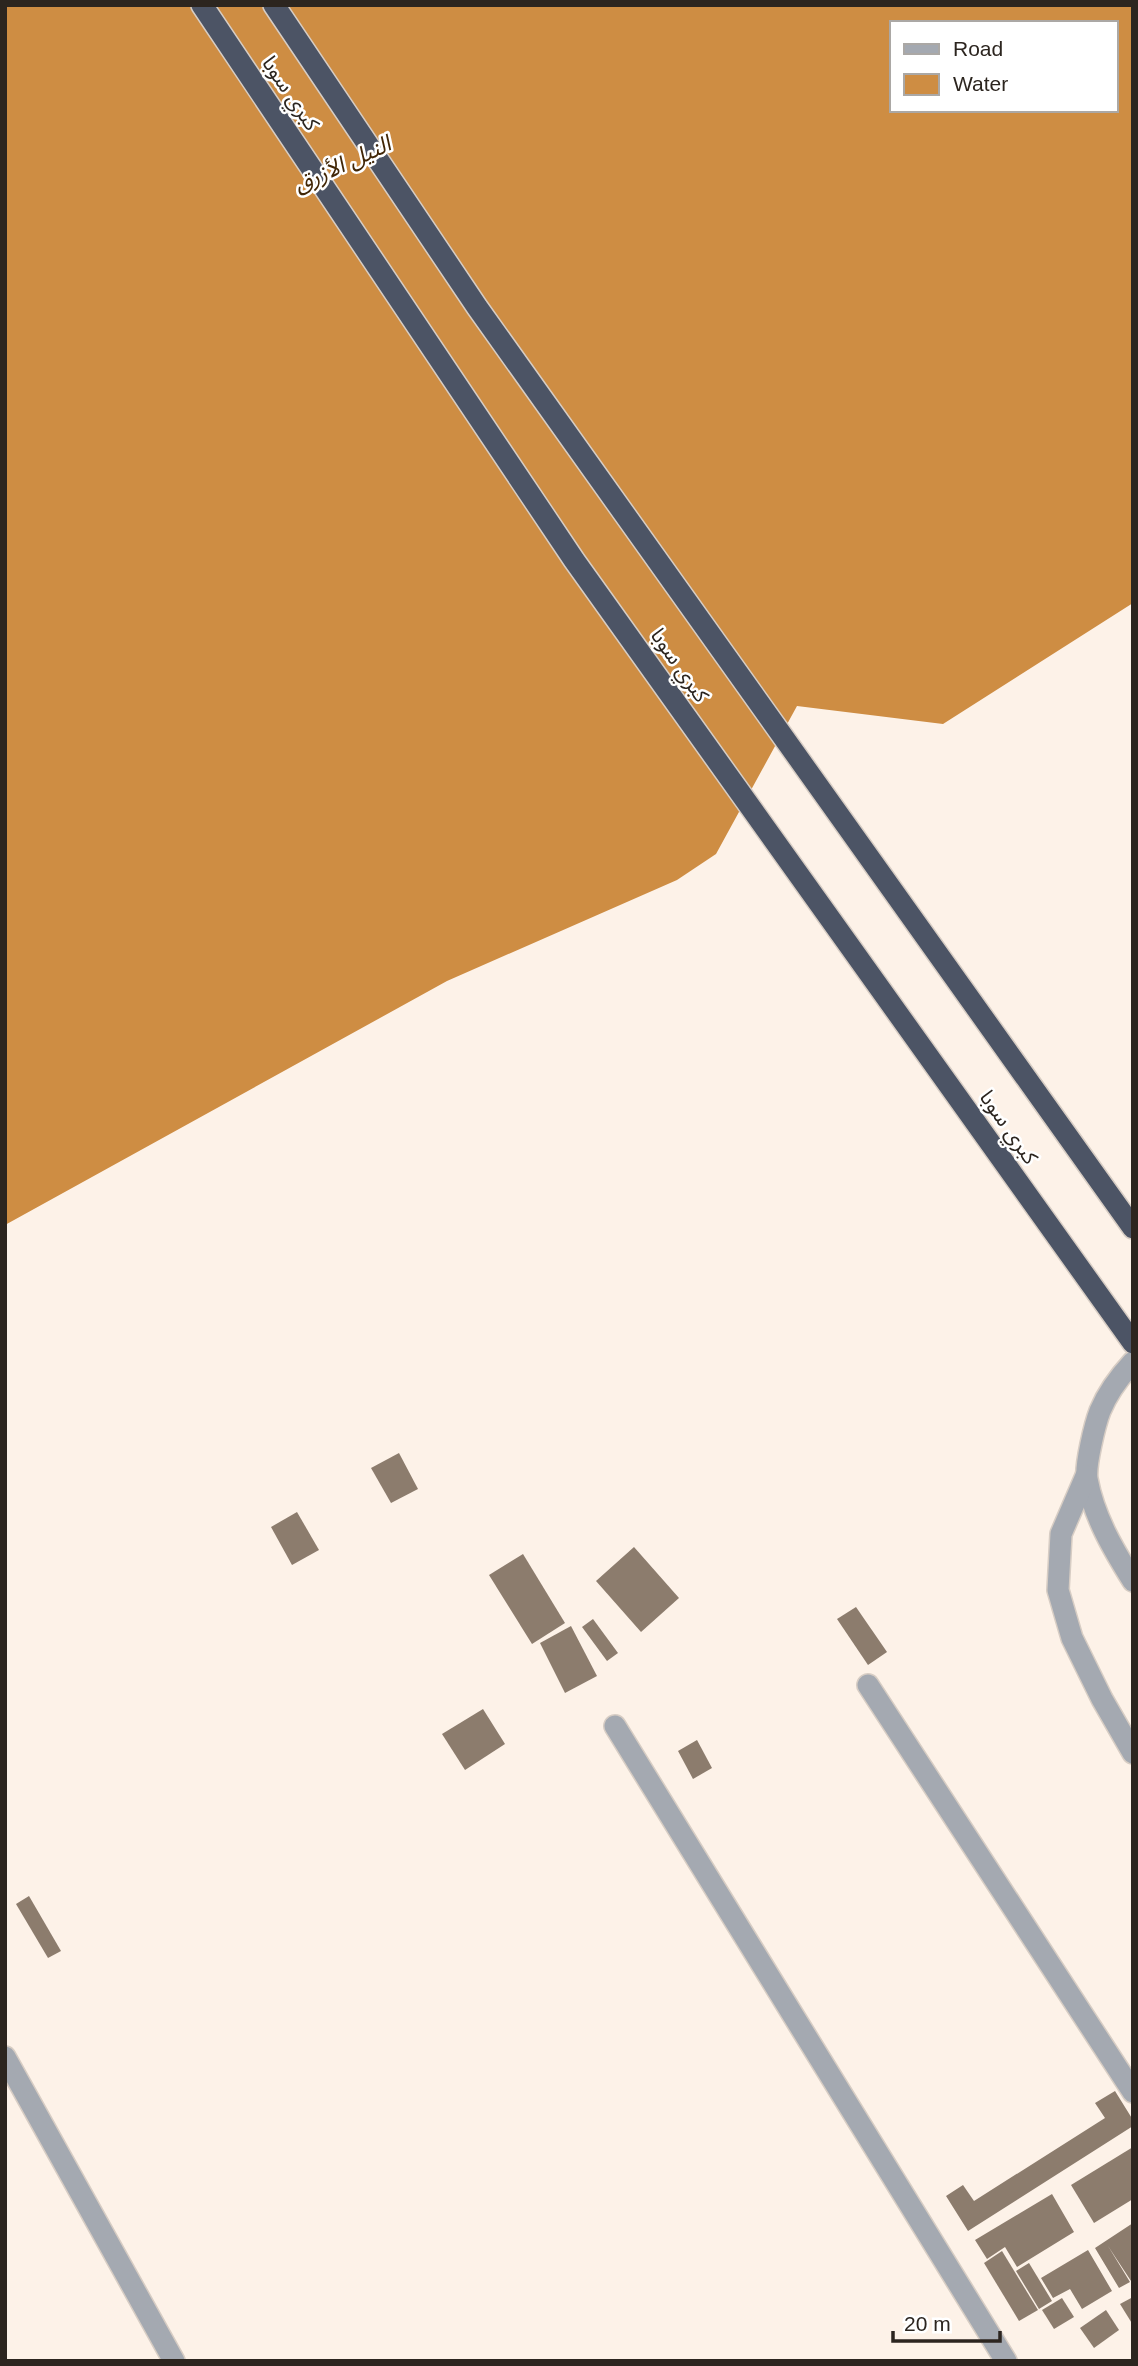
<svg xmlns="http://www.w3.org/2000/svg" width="1138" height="2366" font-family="Arial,'Noto Sans Arabic',sans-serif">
  <rect width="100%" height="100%" fill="#fdf2e8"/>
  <path fill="#ce8d43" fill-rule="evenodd" d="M 5,5 L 1133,5 L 1133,603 L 943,724 L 797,706 L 716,854 L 677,880 L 447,981 L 5,1225 ZM 891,23 L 1115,23 L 1115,110 L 891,110 Z"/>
  <g fill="#8c7c6d">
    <path d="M 399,1453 L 418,1489 L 391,1503 L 371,1468 Z"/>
    <path d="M 297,1512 L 319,1550 L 292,1565 L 271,1527 Z"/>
    <path d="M 634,1547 L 679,1598 L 641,1632 L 596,1581 Z"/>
    <path d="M 523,1554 L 565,1623 L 532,1644 L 489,1575 Z"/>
    <path d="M 856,1607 L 887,1652 L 868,1665 L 837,1619 Z"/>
    <path d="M 593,1619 L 618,1653 L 607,1661 L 582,1627 Z"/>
    <path d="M 571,1626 L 597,1676 L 565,1693 L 540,1643 Z"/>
    <path d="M 483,1709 L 505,1744 L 465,1770 L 442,1734 Z"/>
    <path d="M 697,1740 L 712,1768 L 693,1779 L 678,1751 Z"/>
    <path d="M 29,1896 L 61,1951 L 48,1958 L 16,1904 Z"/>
    <path d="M 1115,2091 L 1133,2120 L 1133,2126 L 968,2231 L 946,2196 L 963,2185 L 974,2201 L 1105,2118 L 1095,2103 Z"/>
    <path d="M 1133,2147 L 1133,2199 L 1094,2223 L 1071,2185 Z"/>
    <path d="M 1052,2194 L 1074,2232 L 1017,2267 L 1005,2247 L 987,2259 L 975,2240 Z"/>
    <path d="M 1133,2223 L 1133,2280 L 1131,2281 L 1108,2246 L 1130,2282 L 1119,2288 L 1095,2248 Z"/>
    <path d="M 1088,2250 L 1112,2291 L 1082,2309 L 1070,2289 L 1053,2298 L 1041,2278 Z"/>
    <path d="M 1002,2251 L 1038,2310 L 1019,2321 L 984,2263 Z"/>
    <path d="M 1029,2263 L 1052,2301 L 1039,2309 L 1016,2271 Z"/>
    <path d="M 1133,2297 L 1133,2325 L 1120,2304 Z"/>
    <path d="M 1062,2298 L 1074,2317 L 1054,2329 L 1042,2310 Z"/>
    <path d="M 1106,2310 L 1119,2330 L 1094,2348 L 1080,2328 Z"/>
  </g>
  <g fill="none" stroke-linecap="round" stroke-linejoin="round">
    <g stroke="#d7cdc4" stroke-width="24">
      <g id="minor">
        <path d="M 1133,1362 C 1121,1375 1107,1394 1100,1411 C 1095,1424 1085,1465 1087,1479 C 1094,1517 1113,1549 1133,1581"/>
        <path d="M 1086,1476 L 1061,1534 L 1058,1590 L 1072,1638 L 1102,1699 L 1133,1753"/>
        <path d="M 868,1685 L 1133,2092"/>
        <path d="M 615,1726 L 1006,2361"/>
        <path d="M 5,2057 L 174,2361"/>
      </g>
    </g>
    <g stroke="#d7cdc4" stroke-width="24">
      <g id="highway">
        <path d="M 202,5 L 574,560 L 1133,1343"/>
        <path d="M 274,5 L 477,307 L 1133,1228"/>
      </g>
    </g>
    <use href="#minor" stroke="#a4a9b1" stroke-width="21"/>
    <use href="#highway" stroke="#4c5465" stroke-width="21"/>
  </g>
  <g text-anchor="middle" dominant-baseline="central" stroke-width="5" stroke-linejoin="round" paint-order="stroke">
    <g font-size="21" fill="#2c251f" stroke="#fff">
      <text transform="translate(291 93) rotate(56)">كبري سوبا</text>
      <text transform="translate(680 665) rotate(55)">كبري سوبا</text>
      <text transform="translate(1009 1127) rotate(55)">كبري سوبا</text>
    </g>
    <g font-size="23" font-style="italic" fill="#412606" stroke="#fff">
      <text transform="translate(342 164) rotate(-25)">النيل الأزرق</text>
    </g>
  </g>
  <rect width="1138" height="2366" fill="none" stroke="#2c251f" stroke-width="14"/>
  <rect x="890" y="21" width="228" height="91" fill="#ffffff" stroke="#aba8a5" stroke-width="2"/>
  <rect x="904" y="44" width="35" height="10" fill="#a4a9b1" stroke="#aba8a5" stroke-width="2"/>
  <text x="953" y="56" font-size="21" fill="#2c251f">Road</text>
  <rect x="904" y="74" width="35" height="21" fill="#ce8d43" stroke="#aba8a5" stroke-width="2"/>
  <text x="953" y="91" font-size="21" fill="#2c251f">Water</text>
  <path d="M893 2331v10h107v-10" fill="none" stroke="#2c251f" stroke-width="3.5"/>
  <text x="904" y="2331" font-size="21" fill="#2c251f" stroke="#ffffff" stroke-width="5" paint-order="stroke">20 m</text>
</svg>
